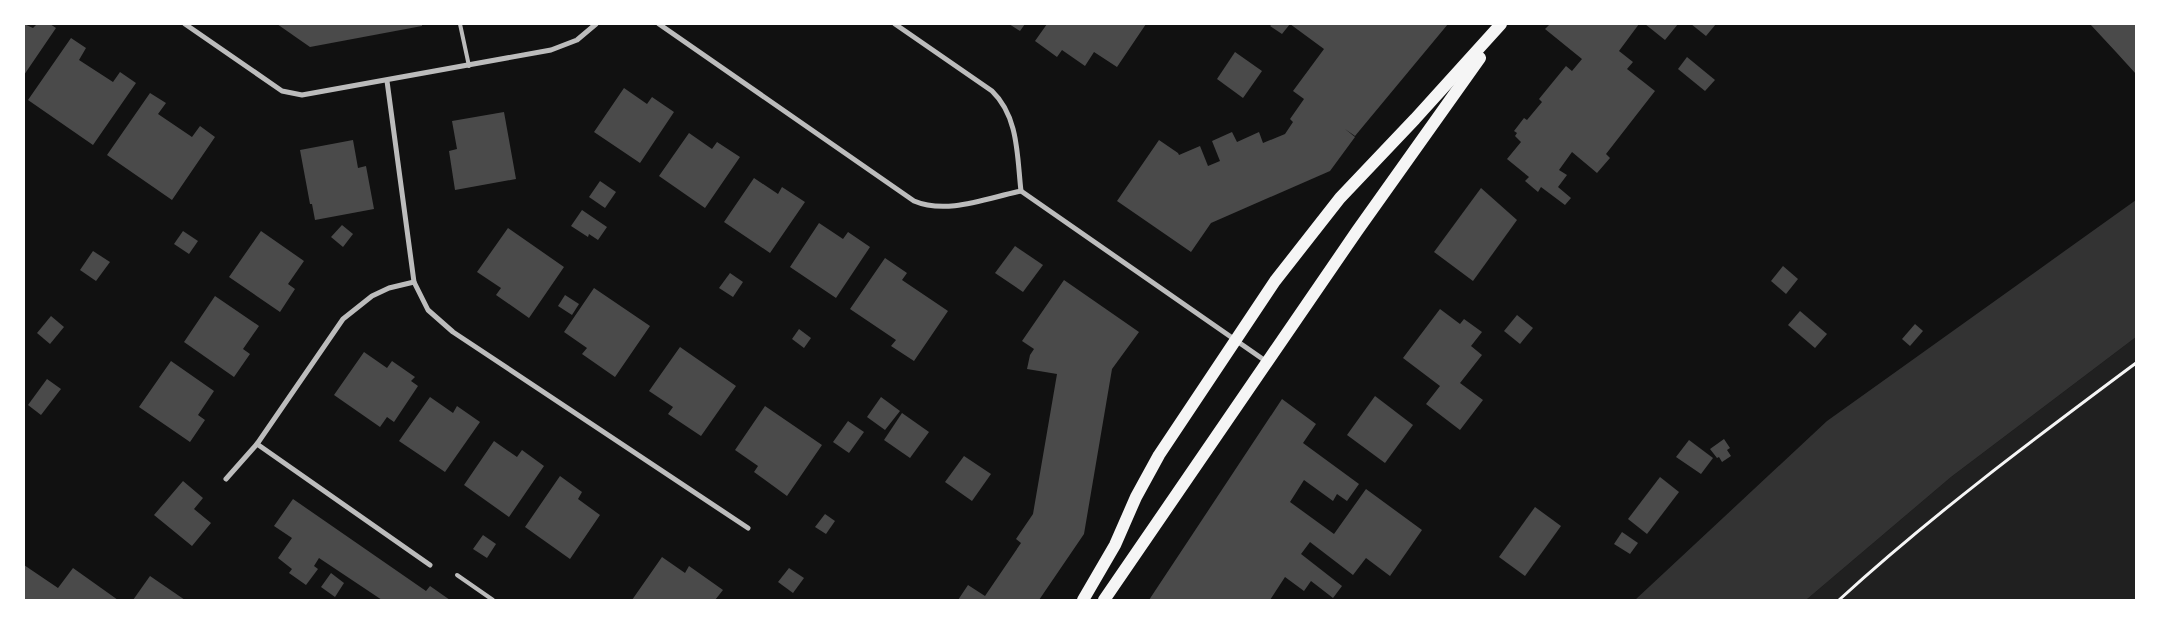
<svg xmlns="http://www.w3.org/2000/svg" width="2160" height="624" font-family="Mulish,sans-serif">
  <rect width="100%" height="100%" fill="#111"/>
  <path fill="#202020" d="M 2136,337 L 2136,600 L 1806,600 L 1951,477 Z"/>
  <path fill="#333" d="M 2136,200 L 2136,337 L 1951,477 L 1806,600 L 1635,600 L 1827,421 Z"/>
  <g fill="#4a4a4a">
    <path d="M 24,24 L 33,28 L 37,24 L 50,24 L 56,28 L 24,75 Z"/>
    <path d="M 277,24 L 422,24 L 422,26 L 310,47 Z"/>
    <path d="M 1009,24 L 1025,24 L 1020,31 Z"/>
    <path d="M 1047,24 L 1146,24 L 1117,67 L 1094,52 L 1085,66 L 1062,50 L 1057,57 L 1035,41 Z"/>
    <path d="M 1272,24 L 1448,24 L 1355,136 L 1345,129 L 1355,137 L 1330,171 L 1211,223 L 1191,252 L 1117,201 L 1159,140 L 1178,153 L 1179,155 L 1200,146 L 1208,166 L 1220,161 L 1212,141 L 1232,132 L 1237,142 L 1259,132 L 1263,143 L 1285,134 L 1293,122 L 1290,119 L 1304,99 L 1293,91 L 1324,49 L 1290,24 L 1282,34 L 1270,26 Z"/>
    <path d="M 1550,24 L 1639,24 L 1619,51 L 1633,62 L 1627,69 L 1655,91 L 1606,154 L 1610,158 L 1597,173 L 1572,152 L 1559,170 L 1567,175 L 1558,187 L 1571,198 L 1565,205 L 1541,187 L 1538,192 L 1525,181 L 1529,177 L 1507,159 L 1521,142 L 1515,136 L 1517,133 L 1514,131 L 1524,118 L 1527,120 L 1542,102 L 1539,99 L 1566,66 L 1572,71 L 1582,59 L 1545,29 Z"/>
    <path d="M 1645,24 L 1678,24 L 1665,40 Z"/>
    <path d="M 1691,24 L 1716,24 L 1706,36 Z"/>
    <path d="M 2090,24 L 2136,24 L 2136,74 L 2116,52 Z"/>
    <path d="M 71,38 L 86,48 L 79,60 L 113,82 L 120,72 L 136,83 L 93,145 L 28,100 Z"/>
    <path d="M 1235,52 L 1262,71 L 1243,98 L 1217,79 Z"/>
    <path d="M 1687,57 L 1715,80 L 1705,91 L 1678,69 Z"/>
    <path d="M 624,88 L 647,104 L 652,97 L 674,112 L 640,163 L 594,132 Z"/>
    <path d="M 150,93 L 166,103 L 158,114 L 192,137 L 200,126 L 215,137 L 172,200 L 107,155 Z"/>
    <path d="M 504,112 L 516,179 L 455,190 L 449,151 L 457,149 L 452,121 Z"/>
    <path d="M 689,133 L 712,149 L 717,142 L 740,157 L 705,208 L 659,176 Z"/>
    <path d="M 353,140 L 358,168 L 366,166 L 374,209 L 315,220 L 312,204 L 310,204 L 300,150 Z"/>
    <path d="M 754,178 L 778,194 L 782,187 L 805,202 L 770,253 L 724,222 Z"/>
    <path d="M 600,181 L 616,192 L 605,208 L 589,197 Z"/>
    <path d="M 1481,188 L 1517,220 L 1473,281 L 1434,252 Z"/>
    <path d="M 582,210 L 607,227 L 598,240 L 589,234 L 588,237 L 571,226 Z"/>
    <path d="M 819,223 L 843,239 L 848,232 L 870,247 L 836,298 L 790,267 Z"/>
    <path d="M 342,225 L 353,234 L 343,247 L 331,237 Z"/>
    <path d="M 508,228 L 564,267 L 529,318 L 496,295 L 501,288 L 477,272 Z"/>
    <path d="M 183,231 L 198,241 L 189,254 L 174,244 Z"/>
    <path d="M 261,231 L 304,261 L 288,284 L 295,289 L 280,312 L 229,277 Z"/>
    <path d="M 1015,246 L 1043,265 L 1023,292 L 995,273 Z"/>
    <path d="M 93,251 L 110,262 L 96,281 L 80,270 Z"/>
    <path d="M 885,258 L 907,273 L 902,280 L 948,311 L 914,361 L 891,346 L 896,340 L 850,309 Z"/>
    <path d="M 1783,266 L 1798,279 L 1786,294 L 1771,281 Z"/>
    <path d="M 730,273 L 743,282 L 733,297 L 719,288 Z"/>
    <path d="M 1064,280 L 1139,332 L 1112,369 L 1084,534 L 1039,600 L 958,600 L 968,585 L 985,596 L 1021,543 L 1016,539 L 1033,514 L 1057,374 L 1027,369 L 1030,355 L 1034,349 L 1022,341 Z"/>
    <path d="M 594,288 L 650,326 L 615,377 L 582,354 L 587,348 L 564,332 Z"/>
    <path d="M 565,295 L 579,304 L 572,315 L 558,306 Z"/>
    <path d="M 215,296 L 259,326 L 243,349 L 250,354 L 234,377 L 184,342 Z"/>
    <path d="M 1440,309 L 1460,324 L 1464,319 L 1482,332 L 1471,346 L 1482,355 L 1460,383 L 1483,400 L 1460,430 L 1426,404 L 1440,386 L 1403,358 Z"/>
    <path d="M 1800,311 L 1827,334 L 1815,348 L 1788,325 Z"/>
    <path d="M 1517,315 L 1533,328 L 1520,344 L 1504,331 Z"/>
    <path d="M 51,316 L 64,327 L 50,344 L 37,333 Z"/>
    <path d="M 1915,324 L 1923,331 L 1910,346 L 1902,339 Z"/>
    <path d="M 799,329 L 811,338 L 804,348 L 792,339 Z"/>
    <path d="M 680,347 L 736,386 L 701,436 L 668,414 L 673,407 L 649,391 Z"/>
    <path d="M 364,352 L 387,368 L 392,361 L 415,377 L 411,381 L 418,386 L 394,422 L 387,417 L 380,427 L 334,395 Z"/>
    <path d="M 171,361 L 214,391 L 198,415 L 205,420 L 190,442 L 139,407 Z"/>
    <path d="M 47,379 L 61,389 L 41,415 L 28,405 Z"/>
    <path d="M 1375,396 L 1413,425 L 1385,463 L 1347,435 Z"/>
    <path d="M 430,397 L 453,413 L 457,406 L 480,422 L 445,472 L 399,441 Z"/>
    <path d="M 881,397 L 900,411 L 885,430 L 867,417 Z"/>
    <path d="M 1282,399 L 1316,424 L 1303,443 L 1359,484 L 1347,501 L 1337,494 L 1333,501 L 1304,480 L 1290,502 L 1334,534 L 1366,489 L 1422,530 L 1390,576 L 1366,558 L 1353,575 L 1310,542 L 1301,554 L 1342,586 L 1333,598 L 1311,581 L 1304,591 L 1285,577 L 1270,600 L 1149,600 Z"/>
    <path d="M 765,406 L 822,445 L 787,496 L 754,472 L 758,466 L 735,450 Z"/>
    <path d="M 902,413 L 929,432 L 910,458 L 884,440 Z"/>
    <path d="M 848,421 L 864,432 L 849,453 L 833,442 Z"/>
    <path d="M 1724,439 L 1730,448 L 1727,450 L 1731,456 L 1722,462 L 1719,457 L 1717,458 L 1710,449 Z"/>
    <path d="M 1689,440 L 1713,458 L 1701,474 L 1676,457 Z"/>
    <path d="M 494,441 L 517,457 L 522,450 L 544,466 L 509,517 L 464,485 Z"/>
    <path d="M 964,456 L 991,474 L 972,501 L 945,482 Z"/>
    <path d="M 560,476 L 582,492 L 578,499 L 600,515 L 570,559 L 525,527 Z"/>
    <path d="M 1660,477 L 1679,492 L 1647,534 L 1628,519 Z"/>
    <path d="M 183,481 L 203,498 L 194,509 L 211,523 L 192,546 L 154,515 Z"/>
    <path d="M 293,499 L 426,591 L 430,586 L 450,600 L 382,600 L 319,558 L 314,566 L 318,569 L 306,585 L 289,573 L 292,569 L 278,558 L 292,538 L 274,526 Z"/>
    <path d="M 1535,507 L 1561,526 L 1525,576 L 1499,557 Z"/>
    <path d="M 825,514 L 835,521 L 826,534 L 815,527 Z"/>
    <path d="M 1622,532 L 1638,543 L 1630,554 L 1614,544 Z"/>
    <path d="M 483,535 L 496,544 L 487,558 L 473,549 Z"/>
    <path d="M 662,557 L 685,573 L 689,566 L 723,590 L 715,600 L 632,600 Z"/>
    <path d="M 24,565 L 58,588 L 73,568 L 118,600 L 24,600 Z"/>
    <path d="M 789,568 L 804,578 L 793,593 L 778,582 Z"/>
    <path d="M 331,573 L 344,583 L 335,597 L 321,587 Z"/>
    <path d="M 150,576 L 185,600 L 133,600 Z"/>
  </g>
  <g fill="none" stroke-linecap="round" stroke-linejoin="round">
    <path stroke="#f5f5f5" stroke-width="3" d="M 1839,600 C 1933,514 2034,439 2136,363"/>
    <g stroke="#bcbcbc" stroke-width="4">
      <path d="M 460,24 L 469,66"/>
      <path d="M 457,575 L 493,600"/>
    </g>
    <g stroke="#bcbcbc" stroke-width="5">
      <path d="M 185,24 L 282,91 L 302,95 L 551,50 L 577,40 L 596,24"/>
      <path d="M 659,24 L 914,201 C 947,215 987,198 1021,191 L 1267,362"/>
      <path d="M 895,24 L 992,91 C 1019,117 1017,157 1021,191"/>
      <path d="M 387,81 L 414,282 L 428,310 L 453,332 L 748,528"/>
      <path d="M 257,444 L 430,565"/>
      <path d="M 226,479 L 257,444 L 343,319 L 372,296 L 389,288 L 414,282"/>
    </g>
    <g stroke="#f5f5f5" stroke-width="12">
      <path d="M 1083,600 L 1115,545 L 1136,497 L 1159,455 L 1275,281 L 1340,198 L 1415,119 L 1501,24"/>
      <path d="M 1104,600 L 1357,231 L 1480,58"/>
    </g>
  </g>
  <rect width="2160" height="624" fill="none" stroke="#ffffff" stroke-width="50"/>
</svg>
